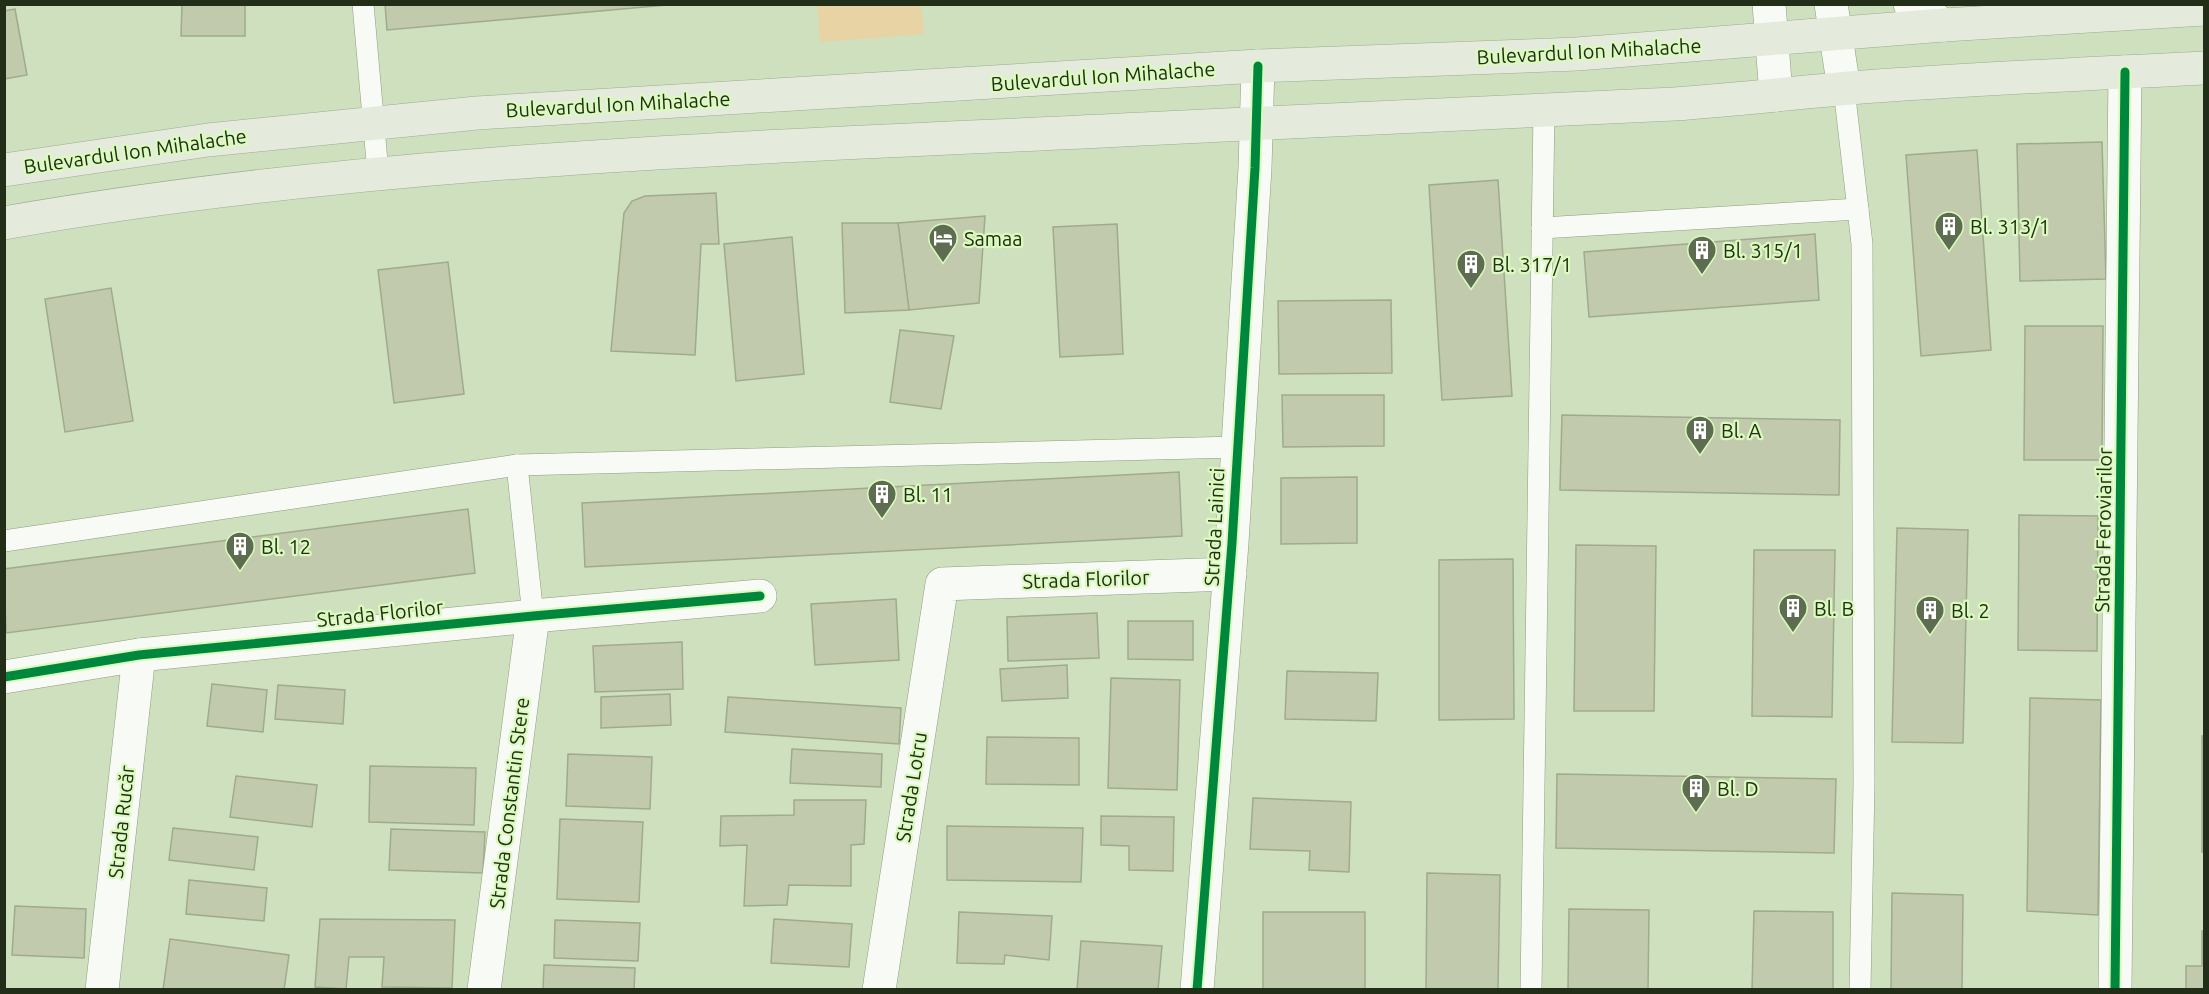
<svg xmlns="http://www.w3.org/2000/svg" width="2209" height="994" font-family="Ubuntu,sans-serif">
  <rect width="100%" height="100%" fill="#cee0be"/>
  <path fill="#e7d3a3" d="M 817,5 L 921,5 L 924,34 L 820,42 Z"/>
  <g fill="#c1caad" stroke="#a0aa8d" stroke-width="1.5">
    <path d="M 182,4 L 245,4 L 245,36 L 181,36 Z"/>
    <path d="M 385,4 L 678,4 L 387,30 Z"/>
    <path d="M 15,9 L 27,75 L 4,79 L 4,11 Z"/>
    <path d="M 2102,142 L 2106,279 L 2020,281 L 2017,144 Z"/>
    <path d="M 1977,150 L 1991,350 L 1921,356 L 1906,155 Z"/>
    <path d="M 1498,180 L 1512,396 L 1442,400 L 1429,185 Z"/>
    <path d="M 716,193 L 719,244 L 701,244 L 695,355 L 611,351 L 624,213 L 632,201 L 645,196 Z"/>
    <path d="M 985,216 L 979,303 L 909,310 L 898,223 Z"/>
    <path d="M 842,223 L 898,223 L 909,310 L 845,313 Z"/>
    <path d="M 1117,224 L 1123,354 L 1060,357 L 1053,227 Z"/>
    <path d="M 1815,234 L 1819,300 L 1589,317 L 1584,252 Z"/>
    <path d="M 792,237 L 804,374 L 736,381 L 724,244 Z"/>
    <path d="M 448,262 L 464,394 L 394,403 L 378,270 Z"/>
    <path d="M 111,288 L 133,421 L 65,432 L 45,299 Z"/>
    <path d="M 1391,300 L 1392,373 L 1279,374 L 1278,301 Z"/>
    <path d="M 2025,326 L 2103,326 L 2102,460 L 2024,460 Z"/>
    <path d="M 900,330 L 954,336 L 941,409 L 890,402 Z"/>
    <path d="M 1282,395 L 1384,395 L 1384,446 L 1283,447 Z"/>
    <path d="M 1562,415 L 1840,420 L 1839,495 L 1560,490 Z"/>
    <path d="M 1179,472 L 1182,536 L 585,567 L 582,503 Z"/>
    <path d="M 1357,477 L 1357,543 L 1281,544 L 1281,478 Z"/>
    <path d="M 468,509 L 475,573 L 6,633 L 4,569 Z"/>
    <path d="M 2019,515 L 2098,516 L 2097,651 L 2018,650 Z"/>
    <path d="M 1897,528 L 1968,530 L 1963,743 L 1892,742 Z"/>
    <path d="M 1576,545 L 1656,546 L 1654,711 L 1574,711 Z"/>
    <path d="M 1754,550 L 1835,550 L 1832,717 L 1752,716 Z"/>
    <path d="M 1513,559 L 1514,719 L 1439,720 L 1439,560 Z"/>
    <path d="M 896,599 L 899,660 L 815,665 L 811,604 Z"/>
    <path d="M 1097,613 L 1099,658 L 1008,661 L 1007,617 Z"/>
    <path d="M 1128,621 L 1193,621 L 1193,660 L 1128,659 Z"/>
    <path d="M 682,642 L 683,689 L 595,692 L 593,646 Z"/>
    <path d="M 1067,665 L 1068,698 L 1002,701 L 1000,669 Z"/>
    <path d="M 1287,671 L 1378,673 L 1376,721 L 1285,719 Z"/>
    <path d="M 1111,678 L 1180,680 L 1177,790 L 1108,788 Z"/>
    <path d="M 212,684 L 267,690 L 263,732 L 207,726 Z"/>
    <path d="M 278,685 L 345,690 L 343,724 L 275,719 Z"/>
    <path d="M 670,694 L 671,725 L 601,728 L 601,697 Z"/>
    <path d="M 728,697 L 901,708 L 899,744 L 725,732 Z"/>
    <path d="M 2030,698 L 2101,700 L 2098,915 L 2027,911 Z"/>
    <rect x="2202" y="736" width="2" height="116"/>
    <path d="M 987,737 L 1079,738 L 1079,785 L 986,784 Z"/>
    <path d="M 792,749 L 882,754 L 881,787 L 790,783 Z"/>
    <path d="M 568,754 L 652,757 L 650,809 L 566,806 Z"/>
    <path d="M 370,766 L 476,768 L 474,825 L 369,822 Z"/>
    <path d="M 1557,774 L 1836,779 L 1834,853 L 1556,848 Z"/>
    <path d="M 236,776 L 317,785 L 312,827 L 230,817 Z"/>
    <path d="M 1253,798 L 1351,802 L 1349,872 L 1309,870 L 1310,851 L 1250,849 Z"/>
    <path d="M 794,800 L 866,800 L 864,844 L 851,845 L 851,886 L 789,885 L 787,905 L 744,906 L 747,845 L 720,846 L 721,816 L 794,815 Z"/>
    <path d="M 1101,816 L 1174,817 L 1173,871 L 1129,870 L 1129,846 L 1101,845 Z"/>
    <path d="M 560,819 L 643,822 L 639,902 L 557,899 Z"/>
    <path d="M 947,826 L 1083,828 L 1081,882 L 947,880 Z"/>
    <path d="M 173,828 L 258,837 L 254,870 L 169,860 Z"/>
    <path d="M 391,829 L 485,832 L 483,873 L 389,870 Z"/>
    <path d="M 1427,873 L 1500,875 L 1498,990 L 1426,990 Z"/>
    <path d="M 189,880 L 267,888 L 264,921 L 186,914 Z"/>
    <path d="M 1892,893 L 1963,895 L 1962,990 L 1891,990 Z"/>
    <path d="M 15,906 L 86,909 L 84,958 L 12,955 Z"/>
    <path d="M 1569,909 L 1649,910 L 1648,990 L 1568,990 Z"/>
    <path d="M 1754,911 L 1833,912 L 1833,990 L 1752,990 Z"/>
    <path d="M 959,912 L 1052,916 L 1049,960 L 1005,955 L 1004,964 L 957,963 Z"/>
    <rect x="1263" y="912" width="102" height="78"/>
    <path d="M 320,919 L 455,920 L 452,988 L 382,987 L 384,957 L 349,957 L 346,989 L 315,987 Z"/>
    <path d="M 774,919 L 852,924 L 849,967 L 771,963 Z"/>
    <path d="M 555,920 L 640,923 L 638,961 L 554,958 Z"/>
    <path d="M 2202,931 L 2204,931 L 2204,990 L 2186,990 L 2186,966 L 2202,966 Z"/>
    <path d="M 170,939 L 289,955 L 284,990 L 163,990 Z"/>
    <path d="M 1081,941 L 1162,946 L 1158,990 L 1077,990 Z"/>
    <path d="M 544,965 L 635,968 L 634,990 L 543,990 Z"/>
  </g>
  <g fill="none" stroke-linecap="round" stroke-linejoin="round">
    <g stroke="#8e9c82" stroke-width="22">
      <g id="service">
        <path d="M 363,4 L 378,173"/>
        <path d="M 1844,89 L 1862,244 L 1864,784 L 1860,990"/>
        <path d="M 1542,228 L 1858,209"/>
        <path d="M 517,465 L 533,616"/>
        <path d="M 4,541 L 517,465 L 1237,447"/>
        <path d="M 1531,990 L 1544,110"/>
      </g>
    </g>
    <g stroke="#8e9c82" stroke-width="34">
      <g id="minor">
        <path d="M 4,677 L 139,655 L 533,616 L 760,596"/>
        <path d="M 102,990 L 139,655"/>
        <path d="M 484,990 L 533,616"/>
        <path d="M 879,990 L 942,584 L 1230,574"/>
        <path d="M 1197,990 L 1232,543 L 1255,168 L 1258,66"/>
        <path d="M 2115,990 L 2125,72"/>
      </g>
    </g>
    <g stroke="#8e9c82" stroke-width="34">
      <g id="tertiary">
        <path d="M 1769,4 L 1776,95"/>
        <path d="M 1831,4 L 1844,89"/>
        <path d="M 1910,4 L 1944,25"/>
      </g>
    </g>
    <g stroke="#9cac8d" stroke-width="34">
      <g id="primary">
        <path d="M 4,170 L 208,140 L 477,113 L 1258,66 L 1577,54 L 1944,25 L 2204,9"/>
        <path d="M 4,223 C 380,157 762,148 1142,129 C 1319,120 1496,114 1674,104 C 1733,100 1791,93 1850,88 C 1968,79 2086,74 2204,68"/>
      </g>
    </g>
    <use href="#service" stroke="#f8faf5" stroke-width="21"/>
    <use href="#minor" stroke="#f8faf5" stroke-width="33"/>
    <use href="#tertiary" stroke="#f8faf5" stroke-width="33"/>
    <use href="#primary" stroke="#e4ebdd" stroke-width="33"/>
    <g stroke="#dafbbd" stroke-width="13">
      <g id="cycleway">
        <path d="M 4,677 L 139,655 L 533,616 L 760,596"/>
        <path d="M 1197,990 L 1232,543 L 1255,168 L 1258,66"/>
        <path d="M 2115,990 L 2125,72"/>
      </g>
    </g>
    <use href="#cycleway" stroke="#00873e" stroke-width="9"/>
  </g>
  <defs>
    <g id="building-pin" transform="scale(1.5)"><path d="M0 17L-7.5 6A9.5 9.5 0 1 1 7.5 6Z" fill="#5e6c51" stroke="#dafbbd"/><path d="M-4-6H4V6H1V3H-1V6H-4ZM-2.5-4.3h1.7v1.8h-1.7ZM.8-4.3h1.7v1.8H.8ZM-2.5-1h1.7V.8h-1.7ZM.8-1h1.7V.8H.8Z" fill="#fff"/></g>
    <g id="hotel-pin" transform="scale(1.5)"><path d="M0 17L-7.5 6A9.5 9.5 0 1 1 7.5 6Z" fill="#5e6c51" stroke="#dafbbd"/><path d="M-6-4.5h1.5V1H6V5H4.5V3h-9V5H-6ZM-4 0a1.8 1.8 0 1 1 3.6 0ZM.5 0V-2.5h3Q6-2.5 6 0Z" fill="#fff"/></g>
  </defs>
  <g fill-rule="evenodd">
    <use href="#building-pin" x="1949" y="226"/>
    <use href="#hotel-pin" x="943" y="238"/>
    <use href="#building-pin" x="1702" y="250"/>
    <use href="#building-pin" x="1471" y="264"/>
    <use href="#building-pin" x="1700" y="430"/>
    <use href="#building-pin" x="882" y="494"/>
    <use href="#building-pin" x="240" y="546"/>
    <use href="#building-pin" x="1793" y="608"/>
    <use href="#building-pin" x="1930" y="610"/>
    <use href="#building-pin" x="1696" y="788"/>
  </g>
  <g text-anchor="middle" dominant-baseline="central" stroke-width="4.5" stroke-linejoin="round" paint-order="stroke">
    <g font-size="20" fill="#222e17" stroke="#dafbbd">
      <text transform="translate(1589 51) rotate(-3)">Bulevardul Ion Mihalache</text>
      <text transform="translate(1103 76) rotate(-4)">Bulevardul Ion Mihalache</text>
      <text transform="translate(618 104) rotate(-3)">Bulevardul Ion Mihalache</text>
      <text transform="translate(135 151) rotate(-8)">Bulevardul Ion Mihalache</text>
      <text transform="translate(1214 527) rotate(-87)">Strada Lainici</text>
      <text transform="translate(2103 530) rotate(-89)">Strada Feroviarilor</text>
      <text transform="translate(1086 579) rotate(-2)">Strada Florilor</text>
      <text transform="translate(380 613) rotate(-6)">Strada Florilor</text>
      <text transform="translate(911 787) rotate(-81)">Strada Lotru</text>
      <text transform="translate(509 803) rotate(-83)">Strada Constantin Stere</text>
      <text transform="translate(121 822) rotate(-84)">Strada Rucăr</text>
    </g>
    <g font-size="20" fill="#222e17" stroke="#dafbbd" text-anchor="start">
      <text x="1970" y="226">Bl. 313/1</text>
      <text x="964" y="238">Samaa</text>
      <text x="1723" y="250">Bl. 315/1</text>
      <text x="1492" y="264">Bl. 317/1</text>
      <text x="1721" y="430">Bl. A</text>
      <text x="903" y="494">Bl. 11</text>
      <text x="261" y="546">Bl. 12</text>
      <text x="1814" y="608">Bl. B</text>
      <text x="1951" y="610">Bl. 2</text>
      <text x="1717" y="788">Bl. D</text>
    </g>
  </g>
  <rect width="2209" height="994" fill="none" stroke="#222e17" stroke-width="12"/>
</svg>
